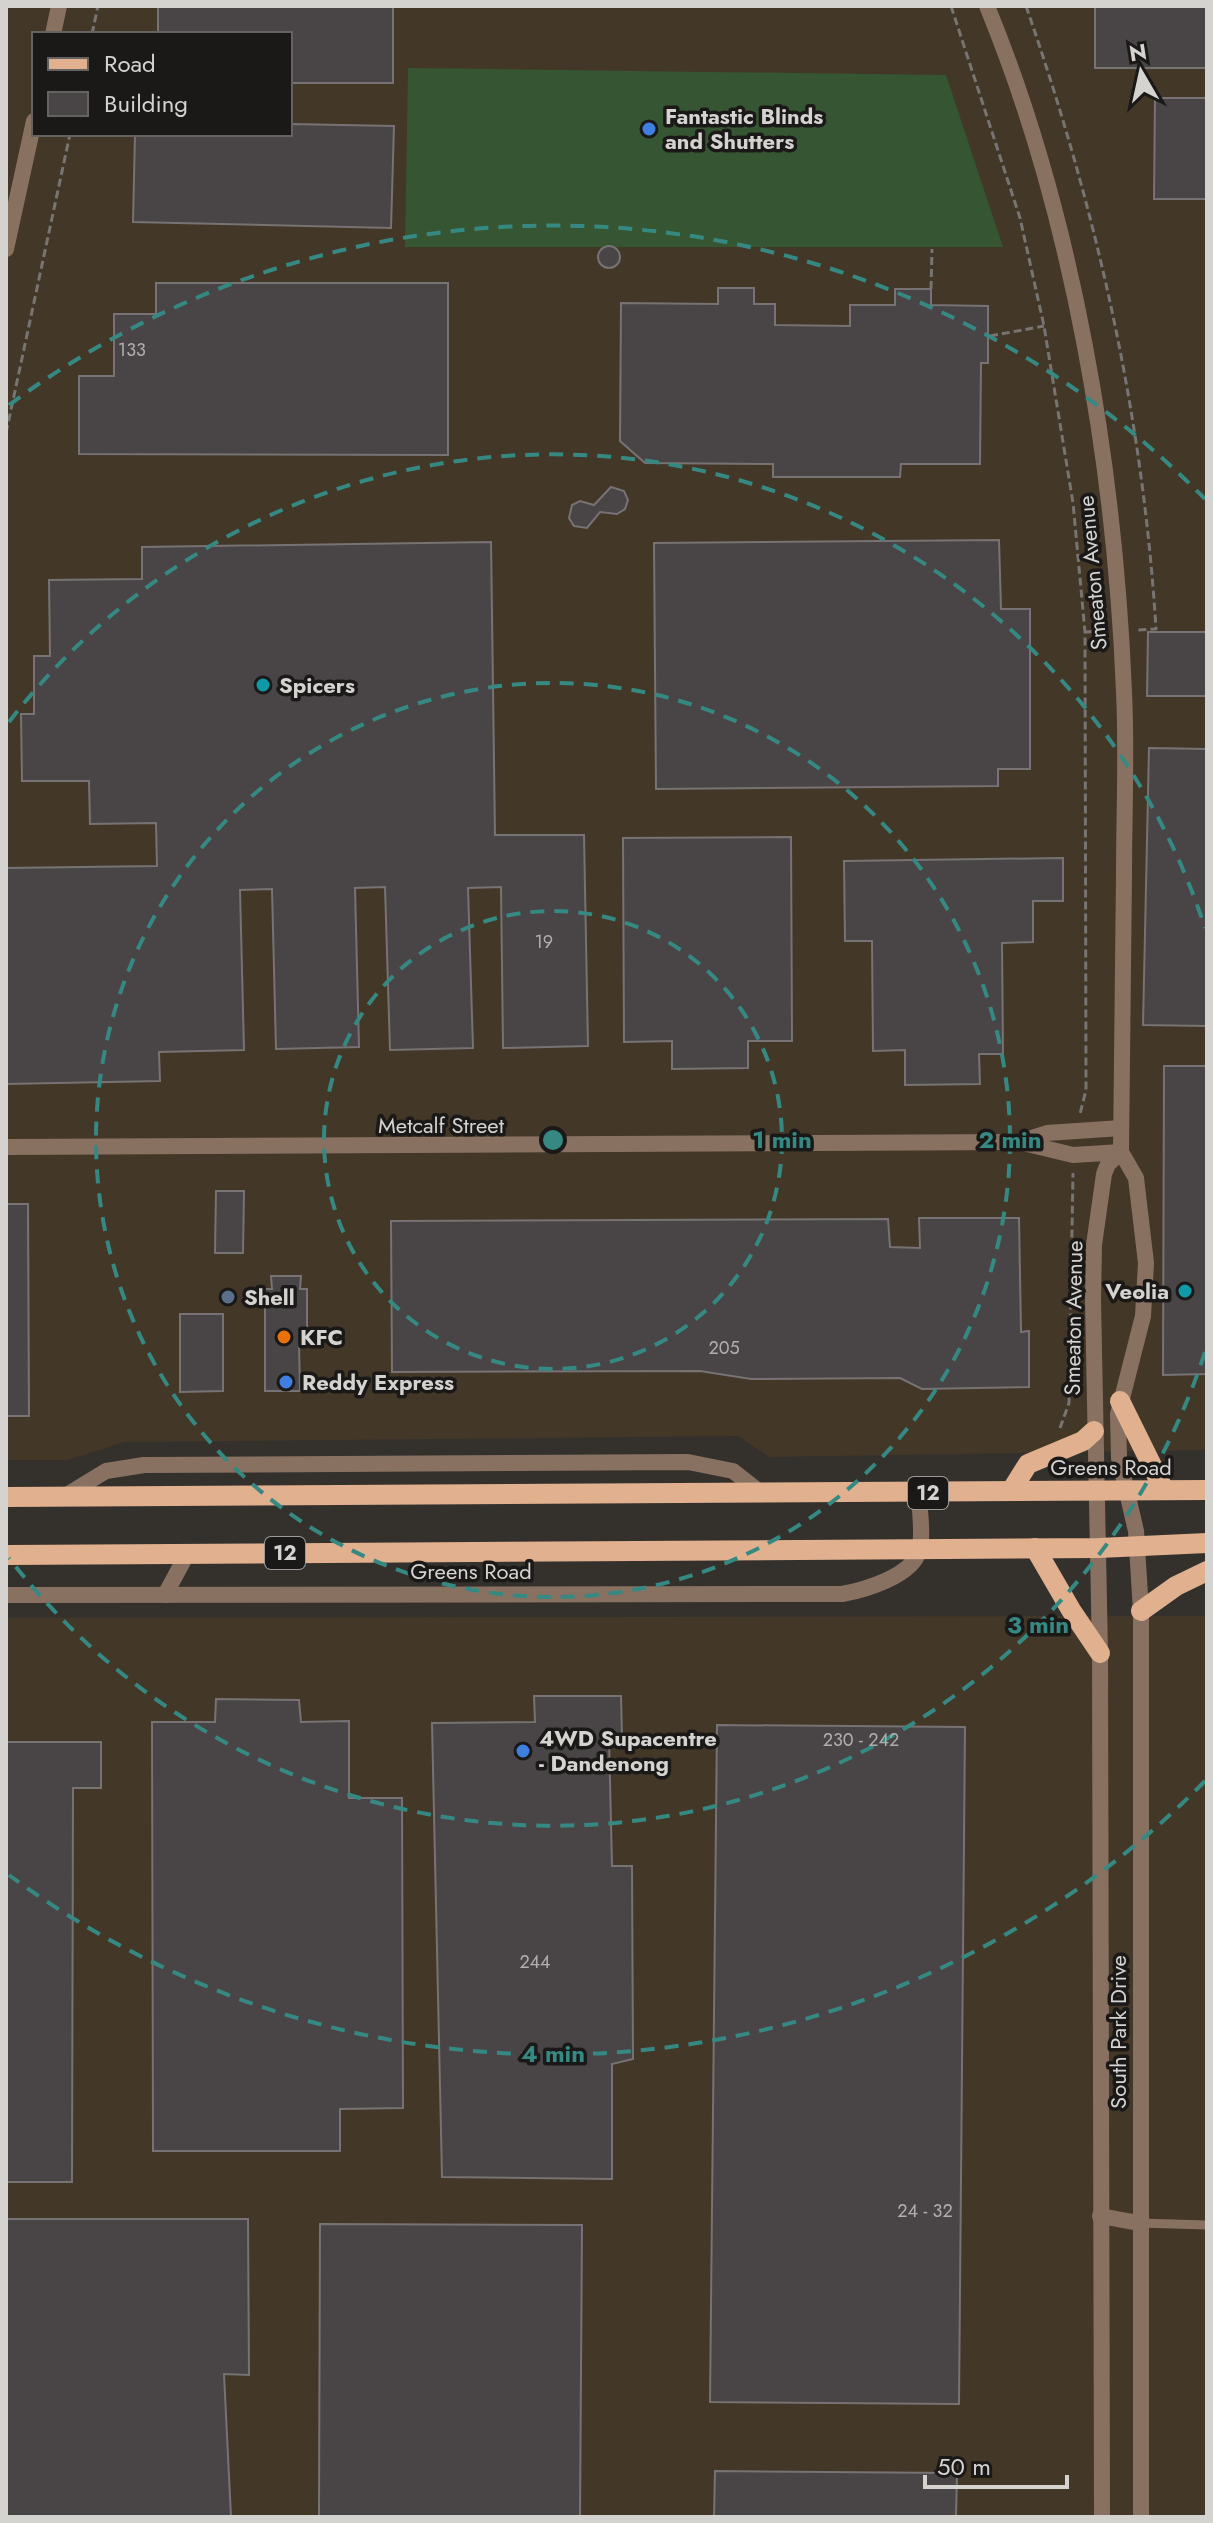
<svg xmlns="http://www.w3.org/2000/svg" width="1213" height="2523" font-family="Jost,sans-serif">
  <rect width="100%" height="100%" fill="#34312d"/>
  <g fill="#433728" fill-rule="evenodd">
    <path d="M 6,6 L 1207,6 L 1207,1450 L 769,1457 L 738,1436 L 124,1442 L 68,1460 L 6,1460 ZM 34,34 L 290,34 L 290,134 L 34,134 Z"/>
    <path d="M 1207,1616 L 1207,2517 L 6,2517 L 6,1618 Z"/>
  </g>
  <path fill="#365532" d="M 408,68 L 946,75 L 1003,247 L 405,247 Z"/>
  <g fill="#494446" stroke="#777273" stroke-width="2">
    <path d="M 158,6 L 393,6 L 393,83 L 290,83 L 290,34 L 158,34 Z"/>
    <rect x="1095" y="6" width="112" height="62"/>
    <path d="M 1155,98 L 1207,98 L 1207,199 L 1154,199 Z"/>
    <path d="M 290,124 L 394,126 L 391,228 L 133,222 L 135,134 L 290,134 Z"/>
    <circle cx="609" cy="257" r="11"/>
    <path d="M 156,283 L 448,283 L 448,455 L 79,454 L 79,376 L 114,376 L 114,314 L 156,314 Z"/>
    <path d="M 718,288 L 754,288 L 754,304 L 775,304 L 775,325 L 850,326 L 850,305 L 895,305 L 895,289 L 931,289 L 931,305 L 988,306 L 988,363 L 981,363 L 980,464 L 901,464 L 900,477 L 773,477 L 773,464 L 645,463 L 620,441 L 621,303 L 718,304 Z"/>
    <path d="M 611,487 L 624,491 L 628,500 L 625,509 L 617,514 L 600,512 L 587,528 L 574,526 L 569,518 L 572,505 L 580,501 L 594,505 Z"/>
    <path d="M 999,540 L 1001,609 L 1030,609 L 1030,769 L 998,769 L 998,786 L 656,789 L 654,543 Z"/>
    <path d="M 491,542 L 495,835 L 584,835 L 588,1046 L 503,1048 L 501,887 L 468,888 L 473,1048 L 390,1050 L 385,887 L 355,888 L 359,1047 L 276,1049 L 272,889 L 240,890 L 244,1050 L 159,1052 L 160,1081 L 6,1084 L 6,868 L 157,866 L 156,823 L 90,824 L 89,781 L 22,781 L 21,714 L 34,714 L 34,656 L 50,656 L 49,580 L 142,579 L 142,547 Z"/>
    <path d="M 1148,632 L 1207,632 L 1207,696 L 1147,696 Z"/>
    <path d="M 1149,748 L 1207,749 L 1207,1026 L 1143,1025 Z"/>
    <path d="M 791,837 L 792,1041 L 748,1041 L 748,1068 L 672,1069 L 672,1041 L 624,1042 L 623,838 Z"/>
    <path d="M 1063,858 L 1063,901 L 1033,901 L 1033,942 L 1002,943 L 1003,1054 L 979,1054 L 980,1084 L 905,1085 L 905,1050 L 873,1051 L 872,941 L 845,941 L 844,861 Z"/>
    <path d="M 1164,1066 L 1207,1066 L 1207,1374 L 1163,1375 Z"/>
    <path d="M 216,1191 L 244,1191 L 243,1253 L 215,1253 Z"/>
    <path d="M 6,1204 L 28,1204 L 29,1416 L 6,1416 Z"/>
    <path d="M 919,1218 L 1019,1218 L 1021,1332 L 1029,1331 L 1029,1387 L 922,1389 L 900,1378 L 751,1379 L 700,1371 L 392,1372 L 391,1221 L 888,1219 L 890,1247 L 920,1248 Z"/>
    <path d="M 271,1276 L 301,1276 L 300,1289 L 307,1289 L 307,1344 L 299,1344 L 300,1391 L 265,1391 L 265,1289 L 272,1289 Z"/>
    <path d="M 180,1314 L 223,1314 L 223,1391 L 180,1392 Z"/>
    <path d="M 534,1696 L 621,1696 L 622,1738 L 609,1739 L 612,1866 L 632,1866 L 633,2059 L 612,2064 L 612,2179 L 442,2177 L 432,1723 L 535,1722 Z"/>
    <path d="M 216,1699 L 299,1700 L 301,1722 L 349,1721 L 349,1798 L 402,1798 L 403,2108 L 340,2109 L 340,2151 L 153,2151 L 152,1722 L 215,1722 Z"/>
    <path d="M 717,1725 L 965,1727 L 959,2404 L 710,2402 Z"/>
    <path d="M 6,1742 L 101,1742 L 101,1788 L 73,1788 L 72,2182 L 6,2182 Z"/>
    <path d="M 6,2219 L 248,2219 L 249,2375 L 224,2374 L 231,2517 L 6,2517 Z"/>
    <path d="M 320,2224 L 582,2225 L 580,2517 L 319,2517 Z"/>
    <path d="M 715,2471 L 957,2473 L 956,2517 L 714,2517 Z"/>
  </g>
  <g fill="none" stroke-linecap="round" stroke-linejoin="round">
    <g stroke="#777571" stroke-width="3" stroke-dasharray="8 4" stroke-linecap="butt">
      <path d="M 951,6 L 1020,218 L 1044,326 L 1073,503 L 1085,632 L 1086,1090 L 1080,1114"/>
      <path d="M 1026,6 C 1096,208 1143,415 1156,629 L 1138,630"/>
      <path d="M 92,34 L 98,6"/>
      <path d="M 931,289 L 932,249"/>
      <path d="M 990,336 L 1044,326"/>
      <path d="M 6,433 L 70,134"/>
      <path d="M 1086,632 L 1103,631"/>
      <path d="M 1060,1428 L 1069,1403 L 1073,1173"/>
    </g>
    <path stroke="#897162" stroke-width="9" d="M 1139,2223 L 1207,2225"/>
    <g stroke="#897162" stroke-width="16">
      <path d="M 987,6 C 1073,215 1115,467 1124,692 C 1127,752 1124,813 1124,874 C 1123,967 1122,1059 1121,1152 L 1136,1178 L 1146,1263 L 1143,1316 L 1118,1414 L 1119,1458 L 1136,1531 L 1141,1611 L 1141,2517"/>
      <path d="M 53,34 L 59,6"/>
      <path d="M 6,249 L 34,121"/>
      <path d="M 1019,1142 L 1073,1155 L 1121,1152"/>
      <path d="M 6,1147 L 1019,1142 L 1047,1133 L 1121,1128"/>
      <path d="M 65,1496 L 106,1471 L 144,1465 L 688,1462 L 733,1471 L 761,1493"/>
      <path d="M 6,1595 L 842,1594 C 865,1590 912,1576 919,1551 C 924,1534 919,1510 919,1493"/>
      <path d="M 165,1595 L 187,1554"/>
      <path d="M 1100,2216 L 1139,2223"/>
      <path d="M 1102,2517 L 1100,1653 L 1093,1300 L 1094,1245 L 1104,1174 L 1108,1164 L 1121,1152"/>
    </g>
    <g stroke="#e0b08f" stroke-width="20">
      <path d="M 1120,1401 L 1164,1490"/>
      <path d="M 1011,1491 L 1028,1464 L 1083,1441 L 1094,1431"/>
      <path d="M 6,1497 L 1207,1490"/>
      <path d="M 1035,1548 L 1071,1610 L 1100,1653"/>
      <path d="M 6,1555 L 1099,1548 L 1207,1543"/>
      <path d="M 1141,1611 L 1176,1586 L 1207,1571"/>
    </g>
  </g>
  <g fill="none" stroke="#368982" stroke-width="4" stroke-dasharray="14 10">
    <circle cx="553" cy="1140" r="229"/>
    <circle cx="553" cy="1140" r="457"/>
    <path d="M1205 1352A686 686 0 0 1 9 1558M9 722A686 686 0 0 1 1205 928"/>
    <path d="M1205 1781A914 914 0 0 1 9 1875M9 405A914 914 0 0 1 1205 499"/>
  </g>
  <g fill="#3f7fe0" stroke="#1a1918" stroke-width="3">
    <circle cx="649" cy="129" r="8"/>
    <circle cx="286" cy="1382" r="8"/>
    <circle cx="523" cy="1751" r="8"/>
  </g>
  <g fill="#0f9aa8" stroke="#1a1918" stroke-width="3">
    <circle cx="263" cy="685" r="8"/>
    <circle cx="1185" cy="1291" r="8"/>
  </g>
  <circle fill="#5c6f8a" stroke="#1a1918" stroke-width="3" cx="228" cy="1297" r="8"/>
  <circle fill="#e8710a" stroke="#1a1918" stroke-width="3" cx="284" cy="1337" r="8"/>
  <g text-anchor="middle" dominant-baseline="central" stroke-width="7" stroke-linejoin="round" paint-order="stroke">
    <g font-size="18" fill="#b1afae">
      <text x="132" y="350">133</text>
      <text x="544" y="942">19</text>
      <text x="724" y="1348">205</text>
      <text x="861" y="1740">230 - 242</text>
      <text x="535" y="1962">244</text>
      <text x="925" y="2211">24 - 32</text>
    </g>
    <g fill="#1a1918" stroke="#9c9b99" stroke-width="2">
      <rect x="908" y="1477" width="40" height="32" rx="6"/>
      <rect x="265" y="1537" width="40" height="32" rx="6"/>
    </g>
    <g font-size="20" font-weight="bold" fill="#d4d3d0">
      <text x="928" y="1493">12</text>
      <text x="285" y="1553">12</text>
    </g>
    <g font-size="22" font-weight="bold" fill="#d4d3d0" stroke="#1a1918" text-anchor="start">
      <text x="665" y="116">Fantastic Blinds<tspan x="665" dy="25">and Shutters</tspan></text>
      <text x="279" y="685">Spicers</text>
      <text x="1169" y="1291" text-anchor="end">Veolia</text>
      <text x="244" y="1297">Shell</text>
      <text x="300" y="1337">KFC</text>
      <text x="302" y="1382">Reddy Express</text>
      <text x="539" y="1738">4WD Supacentre<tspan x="539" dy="25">- Dandenong</tspan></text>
    </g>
    <g font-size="22" fill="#d4d3d0" stroke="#1a1918">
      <text transform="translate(1092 573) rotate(-95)">Smeaton Avenue</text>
      <text x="441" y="1125">Metcalf Street</text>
      <text transform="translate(1073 1318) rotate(-89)">Smeaton Avenue</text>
      <text x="1111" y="1467">Greens Road</text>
      <text x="471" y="1571">Greens Road</text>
      <text transform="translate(1118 2032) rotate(-90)">South Park Drive</text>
    </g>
  </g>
  <circle cx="553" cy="1140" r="12" fill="#368982" stroke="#1a1918" stroke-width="4"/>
  <g font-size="24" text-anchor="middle" font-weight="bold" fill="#368982" stroke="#1a1918" stroke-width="7" stroke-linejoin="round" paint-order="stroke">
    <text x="782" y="1148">1 min</text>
    <text x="1010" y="1148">2 min</text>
    <text x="1038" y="1633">3 min</text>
    <text x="553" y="2062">4 min</text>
  </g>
  <rect width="1213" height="2523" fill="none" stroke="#d4d3d0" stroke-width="16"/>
  <rect x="32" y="32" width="260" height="104" fill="#1a1918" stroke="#646362" stroke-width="2"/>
  <rect x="48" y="58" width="40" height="12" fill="#e0b08f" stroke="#646362" stroke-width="2"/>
  <text x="104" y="72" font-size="24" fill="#d4d3d0">Road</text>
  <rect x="48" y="92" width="40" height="24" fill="#494446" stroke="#646362" stroke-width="2"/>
  <text x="104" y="112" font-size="24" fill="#d4d3d0">Building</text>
  <g transform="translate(1141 72) rotate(351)" stroke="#1a1918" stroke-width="6" paint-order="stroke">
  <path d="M0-6L14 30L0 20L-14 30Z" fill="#d4d3d0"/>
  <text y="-12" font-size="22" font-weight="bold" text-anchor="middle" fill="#d4d3d0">N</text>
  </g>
  <path d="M925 2475v12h142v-12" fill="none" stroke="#d4d3d0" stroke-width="4"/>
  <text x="937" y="2475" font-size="24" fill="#d4d3d0" stroke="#1a1918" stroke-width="6" paint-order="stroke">50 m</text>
</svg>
